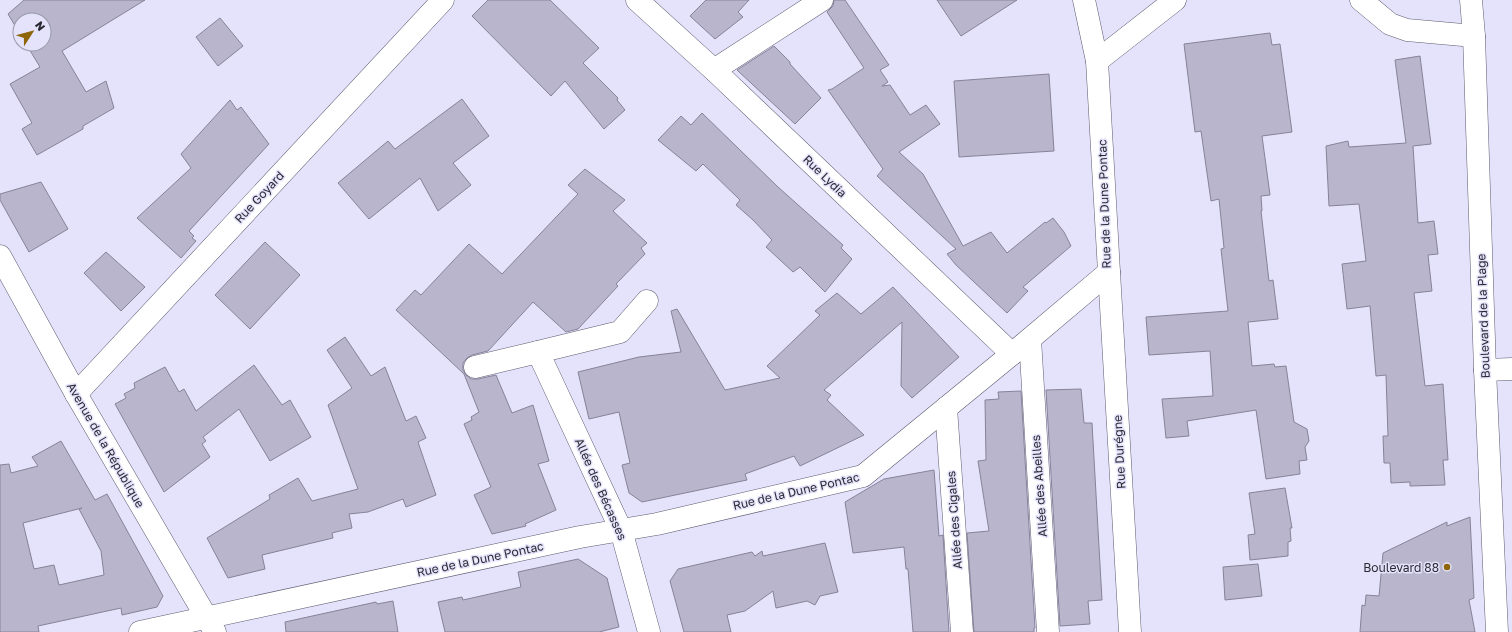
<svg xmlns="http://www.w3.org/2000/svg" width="1512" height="632" font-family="'Golos Text',sans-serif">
  <rect width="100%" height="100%" fill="#e5e3fb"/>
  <g fill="#b8b5cc" stroke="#868399" fill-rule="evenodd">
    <path d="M 24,0 L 145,0 L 62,51 L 86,92 L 106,81 L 114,108 L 83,126 L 83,129 L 37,155 L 22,129 L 32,123 L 10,84 L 40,67 L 26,44 L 44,44 L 44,20 L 20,20 L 20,34 L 8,14 Z"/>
    <path d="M 488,0 L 550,0 L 599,48 L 583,63 L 618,98 L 617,100 L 625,110 L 604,129 L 565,81 L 551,96 L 472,16 Z"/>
    <path d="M 706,0 L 749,0 L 738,12 L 743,17 L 715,39 L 690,16 Z"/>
    <path d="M 834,0 L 845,0 L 889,65 L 880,70 L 888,82 L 882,86 L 890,85 L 910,115 L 926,105 L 940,124 L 899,152 L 923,174 L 963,246 L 991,232 L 1007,253 L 1045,222 L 1046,223 L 1053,218 L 1064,232 L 1071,246 L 1023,287 L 1028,291 L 1007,313 L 956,265 L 947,254 L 956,249 L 877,176 L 883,169 L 828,90 L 832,89 L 864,68 L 827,12 L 833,6 Z"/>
    <path d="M 937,0 L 1017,0 L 961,36 Z"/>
    <path d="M 220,18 L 243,46 L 218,66 L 196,37 Z"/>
    <path d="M 1270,33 L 1272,45 L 1280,44 L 1292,132 L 1262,136 L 1270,195 L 1261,196 L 1262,211 L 1261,211 L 1269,281 L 1273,280 L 1278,319 L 1248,322 L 1252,366 L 1274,364 L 1275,367 L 1286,366 L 1294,422 L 1307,429 L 1309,441 L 1305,447 L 1307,460 L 1299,461 L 1300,474 L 1266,479 L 1256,410 L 1187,421 L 1189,436 L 1166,438 L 1162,399 L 1213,396 L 1210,351 L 1149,355 L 1146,317 L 1228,311 L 1221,249 L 1224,248 L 1219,199 L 1211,201 L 1201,131 L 1195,132 L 1184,44 Z"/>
    <path d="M 774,46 L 790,62 L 790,64 L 821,98 L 795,124 L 737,70 Z"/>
    <path d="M 1420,56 L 1431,144 L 1413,146 L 1418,223 L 1434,221 L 1438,254 L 1428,255 L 1432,291 L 1414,293 L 1425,386 L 1443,384 L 1448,460 L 1443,460 L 1445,485 L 1410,486 L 1410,482 L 1391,483 L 1390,463 L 1384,463 L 1383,436 L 1388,436 L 1386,375 L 1376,376 L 1370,306 L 1347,309 L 1342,264 L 1366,261 L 1359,204 L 1329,206 L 1326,146 L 1348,141 L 1349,147 L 1406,143 L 1395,60 Z"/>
    <path d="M 1049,74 L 1054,151 L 959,157 L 954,81 Z"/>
    <path d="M 462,99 L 489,136 L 453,163 L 471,185 L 438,211 L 420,178 L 369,219 L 338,183 L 388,141 L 395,149 Z"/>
    <path d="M 230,100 L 237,110 L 241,107 L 269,144 L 189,231 L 194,236 L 192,238 L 196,241 L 181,258 L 137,218 L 191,168 L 181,154 Z"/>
    <path d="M 702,113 L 778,187 L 843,245 L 841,248 L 852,259 L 825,292 L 800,267 L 793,272 L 766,247 L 772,240 L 753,220 L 736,205 L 740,200 L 703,164 L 696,171 L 658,140 L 681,116 L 691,125 Z"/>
    <path d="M 585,169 L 625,200 L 613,211 L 647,243 L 641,248 L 645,254 L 616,284 L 618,286 L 578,329 L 566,332 L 533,302 L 488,351 L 472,355 L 467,358 L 463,363 L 463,370 L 466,375 L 471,379 L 478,379 L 496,375 L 512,413 L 533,405 L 549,461 L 538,464 L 556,510 L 525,524 L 526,526 L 492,534 L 474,495 L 491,487 L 464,424 L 472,420 L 471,417 L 479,412 L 464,374 L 396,310 L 415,290 L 421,295 L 469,244 L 502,274 L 578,194 L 568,185 Z"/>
    <path d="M 41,182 L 68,229 L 29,252 L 0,200 L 0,194 Z"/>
    <path d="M 265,242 L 300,275 L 250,329 L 215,295 Z"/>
    <path d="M 106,252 L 145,287 L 121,311 L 84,273 Z"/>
    <path d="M 893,287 L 959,357 L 912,398 L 901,386 L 902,322 L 824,390 L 831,395 L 827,400 L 864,435 L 800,466 L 794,456 L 745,474 L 747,480 L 642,502 L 629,493 L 622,465 L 630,463 L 619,412 L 589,419 L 578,372 L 639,357 L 681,352 L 671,311 L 677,309 L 725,390 L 780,378 L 767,366 L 820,315 L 815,311 L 837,293 L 861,314 Z"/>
    <path d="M 345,337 L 371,376 L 385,367 L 406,421 L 416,416 L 426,438 L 418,442 L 436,495 L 406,507 L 403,499 L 368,512 L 349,514 L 352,528 L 332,533 L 333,538 L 262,555 L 265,569 L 228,578 L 207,538 L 270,499 L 269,495 L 298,478 L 312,501 L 358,489 L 328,405 L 352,388 L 327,350 Z"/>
    <path d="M 254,365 L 282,405 L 290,400 L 311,437 L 270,461 L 239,409 L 203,437 L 206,441 L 202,444 L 210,457 L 164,492 L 115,404 L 126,398 L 124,394 L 135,388 L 134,383 L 165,367 L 179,392 L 184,389 L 196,411 Z"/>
    <path d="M 1081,389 L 1084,423 L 1092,423 L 1102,600 L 1088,601 L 1090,624 L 1060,626 L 1046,390 Z"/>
    <path d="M 1021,391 L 1035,628 L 1034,628 L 1034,632 L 974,632 L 967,533 L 989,531 L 978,461 L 986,460 L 985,400 L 999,399 L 998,392 Z"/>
    <path d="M 61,441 L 95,500 L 107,494 L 163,596 L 157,607 L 122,615 L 121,608 L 38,626 L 39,632 L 0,632 L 0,465 L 9,464 L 11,473 L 38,466 L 32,457 ZM 82,508 L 79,509 L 101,551 L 104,575 L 59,585 L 54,565 L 34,569 L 23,523 Z"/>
    <path d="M 934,470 L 939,536 L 943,535 L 949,632 L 913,632 L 908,569 L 906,569 L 904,547 L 853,553 L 845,502 L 884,479 Z"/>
    <path d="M 1285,488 L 1292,528 L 1290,528 L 1291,541 L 1288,542 L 1288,556 L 1250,560 L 1248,535 L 1255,534 L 1249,493 Z"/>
    <path d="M 1470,517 L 1474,598 L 1469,600 L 1475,632 L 1360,632 L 1362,605 L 1365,606 L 1366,595 L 1379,596 L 1383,553 L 1447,522 L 1447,526 Z"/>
    <path d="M 825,543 L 838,592 L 820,596 L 815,605 L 807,601 L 776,608 L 773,591 L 745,611 L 727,615 L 731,632 L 684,632 L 670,581 L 678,569 L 752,552 L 755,556 L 762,551 L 763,556 Z"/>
    <path d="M 578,559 L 607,578 L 619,627 L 599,632 L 445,632 L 438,602 L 462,597 L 463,600 L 521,587 L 518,572 Z"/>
    <path d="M 1258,564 L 1262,596 L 1225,600 L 1223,567 Z"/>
    <path d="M 393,601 L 398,632 L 286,632 L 285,622 L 376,602 L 377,604 Z"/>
  </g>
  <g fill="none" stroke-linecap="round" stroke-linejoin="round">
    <g stroke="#5d5b6f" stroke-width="23">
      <g id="street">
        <path d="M 637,0 L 714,70 L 1012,354"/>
        <path d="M 1084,0 L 1097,61"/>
        <path d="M 1361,0 L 1390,24 L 1407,30 L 1474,36"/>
        <path d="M 714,70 L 822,0"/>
        <path d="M 0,256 L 76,394 L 215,632"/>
        <path d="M 1109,272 L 1130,632"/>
        <path d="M 647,301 L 620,332 L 538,352 L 621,530 L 649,632"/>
        <path d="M 1030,339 L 1048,632"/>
        <path d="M 475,367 L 538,352"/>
        <path d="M 1485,370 L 1512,369"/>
        <path d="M 76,394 L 443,0"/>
        <path d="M 946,408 L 962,632"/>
        <path d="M 140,632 L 580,537 L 657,524 L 863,476 L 1012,354 L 1109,272 L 1097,61 L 1175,0"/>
      </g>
    </g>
    <g stroke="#5d5b6f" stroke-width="23">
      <path id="secondary" d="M 1471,0 L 1474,36 L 1485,370 L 1497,632"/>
    </g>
    <use href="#street" stroke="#fff" stroke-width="22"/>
    <use href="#secondary" stroke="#fff" stroke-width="22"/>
  </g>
  <circle fill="#8e6509" stroke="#e5e3fb" stroke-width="1.5" cx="1447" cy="567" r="4"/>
  <g text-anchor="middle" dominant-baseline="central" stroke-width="3" stroke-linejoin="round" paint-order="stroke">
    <g font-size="12" fill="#2a2932" stroke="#e5e3fb">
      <text transform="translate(825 176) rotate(44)">Rue Lydia</text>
      <text transform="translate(259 197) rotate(-47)">Rue Goyard</text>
      <text transform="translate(1104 204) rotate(-92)">Rue de la Dune Pontac</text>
      <text transform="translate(1483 316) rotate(-92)">Boulevard de la Plage</text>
      <text transform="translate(106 445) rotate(60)">Avenue de la République</text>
      <text transform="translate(1119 452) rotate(-93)">Rue Durégne</text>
      <text transform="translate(1039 486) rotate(-94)">Allée des Abeilles</text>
      <text transform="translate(601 489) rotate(66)">Allée des Bécasses</text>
      <text transform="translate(796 491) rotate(-13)">Rue de la Dune Pontac</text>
      <text transform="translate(954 520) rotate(-94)">Allée des Cigales</text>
      <text transform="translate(480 559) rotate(-12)">Rue de la Dune Pontac</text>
    </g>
    <g font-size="12" fill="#2a2932" stroke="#e5e3fb" text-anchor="end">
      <text x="1439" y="567">Boulevard 88</text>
    </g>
  </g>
  <g transform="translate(32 32) rotate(54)"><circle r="19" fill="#e5e3fb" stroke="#9a99ab"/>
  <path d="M0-3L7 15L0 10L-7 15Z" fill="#8e6509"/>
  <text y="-6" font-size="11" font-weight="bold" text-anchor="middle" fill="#2a2932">N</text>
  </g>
</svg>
